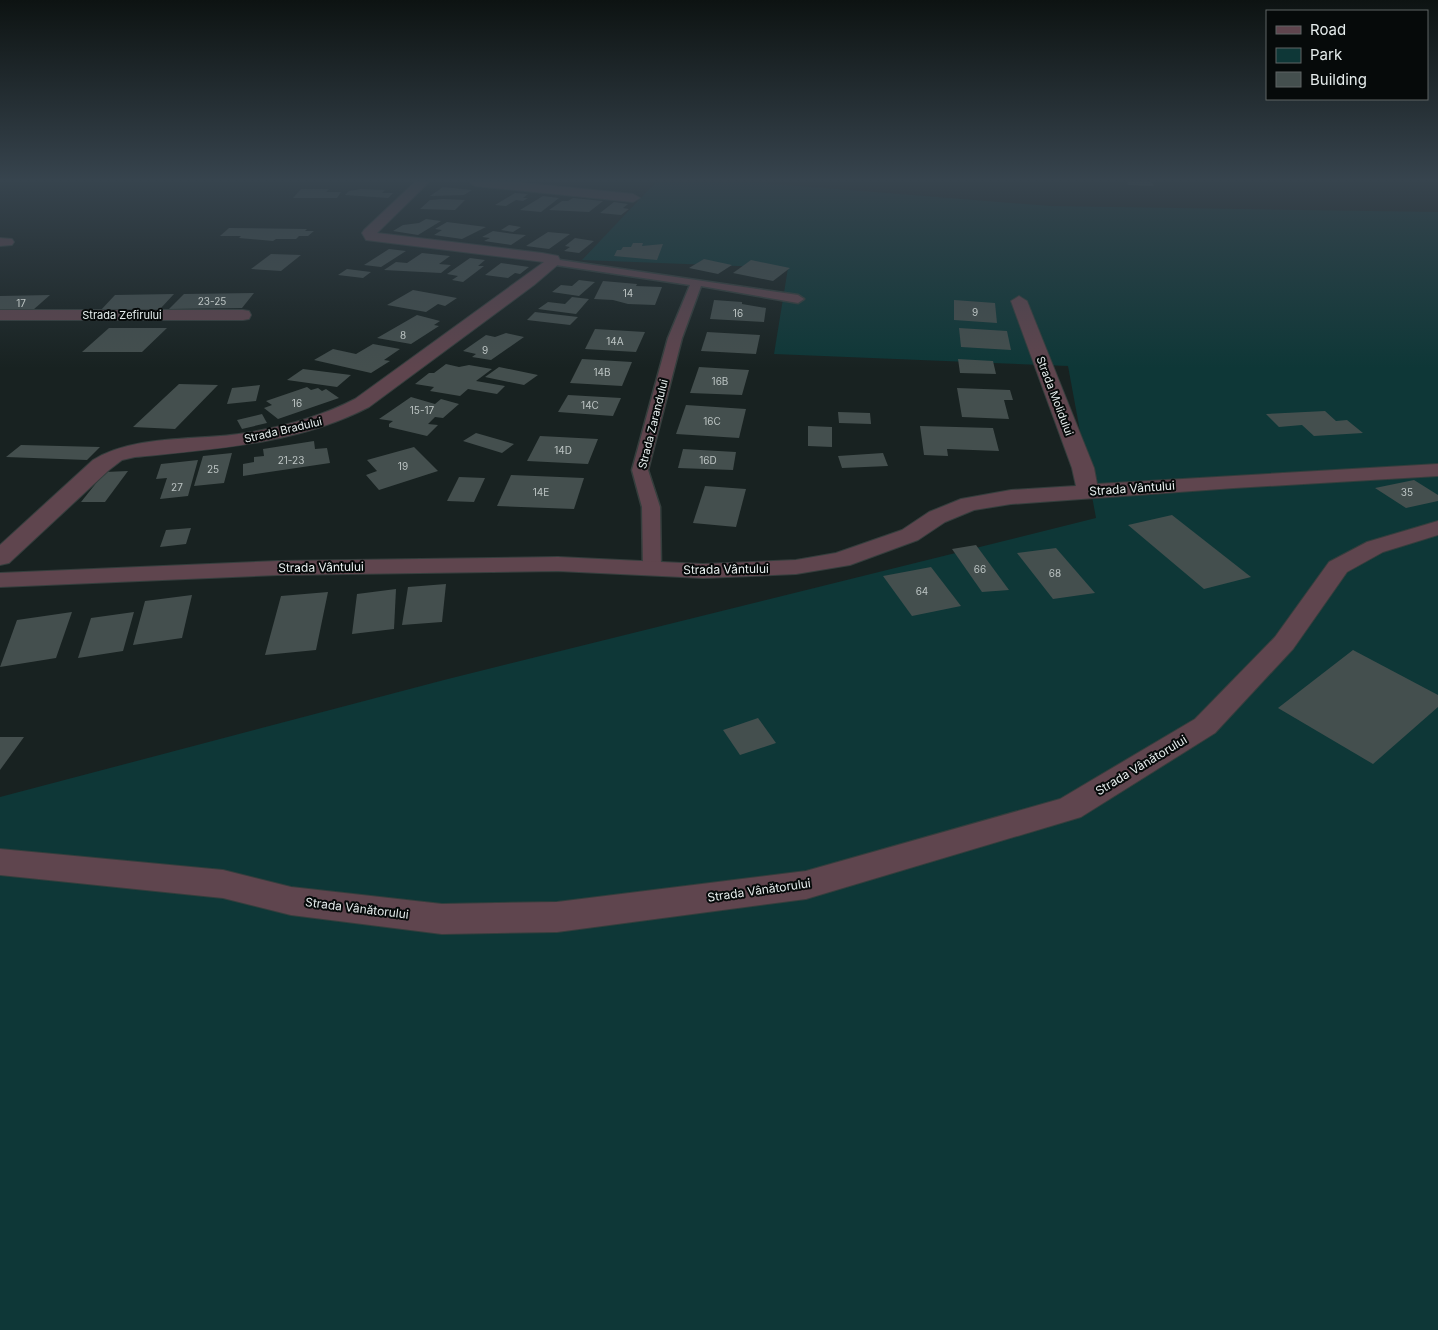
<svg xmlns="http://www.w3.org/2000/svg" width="1438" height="1330" font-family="Inter,sans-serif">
  <rect width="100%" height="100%" fill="#182221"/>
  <path fill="#0e3737" d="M 656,182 L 749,182 L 1051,206 L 1438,212 L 1438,1330 L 0,1330 L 0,797 L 444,680 L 1096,518 L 1068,366 L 774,354 L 788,268 L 582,260 Z"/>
  <g fill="#444f4e">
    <path d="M 1127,182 L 1152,182 L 1154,186 L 1128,185 Z"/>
    <path d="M 443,187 L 472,190 L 464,195 L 430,196 Z"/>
    <path d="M 301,189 L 329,189 L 326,192 L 341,192 L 337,198 L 293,198 Z"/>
    <path d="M 361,189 L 385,190 L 382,193 L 393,193 L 388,198 L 345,195 L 349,191 Z"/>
    <path d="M 515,193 L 528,194 L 523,198 L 528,198 L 523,201 L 516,200 L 506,206 L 495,205 Z"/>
    <path d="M 543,196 L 559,198 L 541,212 L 520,210 Z"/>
    <path d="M 573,198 L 603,201 L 589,212 L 549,210 L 562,201 L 568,201 Z"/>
    <path d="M 443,199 L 465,200 L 455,210 L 420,209 L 430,200 Z"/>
    <path d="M 614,202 L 628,204 L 623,208 L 629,209 L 621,215 L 600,213 Z"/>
    <path d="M 426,219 L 441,221 L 418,235 L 393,231 L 403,225 L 419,223 Z"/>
    <path d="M 447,222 L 486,227 L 462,239 L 434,235 L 442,230 L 435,229 Z"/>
    <path d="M 509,225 L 521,227 L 513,232 L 501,230 Z"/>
    <path d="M 229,228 L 307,229 L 305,231 L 314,231 L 308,236 L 299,236 L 296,239 L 276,239 L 273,241 L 239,238 L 241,236 L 220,236 Z"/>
    <path d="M 493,231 L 514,234 L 526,235 L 511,245 L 484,241 L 490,238 L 482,237 Z"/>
    <path d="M 548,232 L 570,234 L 549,249 L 526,246 Z"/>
    <path d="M 575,238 L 594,241 L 579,253 L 564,251 L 570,247 L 565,246 Z"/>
    <path d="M 633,243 L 643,243 L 642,246 L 663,244 L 657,260 L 614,256 L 617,250 L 621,250 L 623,247 L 631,247 Z"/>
    <path d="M 389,249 L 406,251 L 381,267 L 364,265 Z"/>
    <path d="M 422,253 L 450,256 L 439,264 L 451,265 L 441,273 L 384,270 L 396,262 L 407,263 Z"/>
    <path d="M 271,254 L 301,255 L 281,271 L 251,269 Z"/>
    <path d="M 470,258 L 485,260 L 478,266 L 484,266 L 463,282 L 452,280 L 458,276 L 447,274 Z"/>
    <path d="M 704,259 L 732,265 L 718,274 L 689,268 Z"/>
    <path d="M 751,260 L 790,268 L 773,281 L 733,273 Z"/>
    <path d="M 501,263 L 529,267 L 520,274 L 515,273 L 508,278 L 485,275 Z"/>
    <path d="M 347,269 L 371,272 L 363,278 L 338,275 Z"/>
    <path d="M 579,280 L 595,282 L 579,296 L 552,292 L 561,285 L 572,286 Z"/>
    <path d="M 603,281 L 637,284 L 636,286 L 662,287 L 655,305 L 628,304 L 613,300 L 594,299 Z"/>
    <path d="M 413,290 L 457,298 L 445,306 L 438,304 L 426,312 L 387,305 Z"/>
    <path d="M 254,293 L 242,308 L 169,309 L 184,294 Z"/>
    <path d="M 174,294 L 160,309 L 100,311 L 115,295 Z"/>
    <path d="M 50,295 L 33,310 L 0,310 L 0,296 Z"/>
    <path d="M 572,297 L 589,299 L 576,314 L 538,309 L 548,302 L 565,304 Z"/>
    <path d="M 714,300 L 742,302 L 742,304 L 766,308 L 764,322 L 710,319 Z"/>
    <path d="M 954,300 L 995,303 L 997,323 L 954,320 Z"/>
    <path d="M 535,312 L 578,317 L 570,325 L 527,320 Z"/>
    <path d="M 417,315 L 440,321 L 434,325 L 439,326 L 411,344 L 377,338 Z"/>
    <path d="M 109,328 L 167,328 L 142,352 L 82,352 Z"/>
    <path d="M 959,328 L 1007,331 L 1011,350 L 961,347 Z"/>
    <path d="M 595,329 L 645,332 L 636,352 L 585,349 Z"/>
    <path d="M 707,332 L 760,335 L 756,354 L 701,351 Z"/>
    <path d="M 506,333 L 524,337 L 491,360 L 472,357 L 476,354 L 463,351 L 486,335 L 495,337 Z"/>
    <path d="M 373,344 L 400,349 L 384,360 L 390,361 L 371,373 L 314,360 L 333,349 L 356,354 Z"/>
    <path d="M 582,359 L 632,362 L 622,386 L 570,383 Z"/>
    <path d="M 958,359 L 993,361 L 996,374 L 960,373 Z"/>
    <path d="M 446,364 L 459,367 L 469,365 L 492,369 L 476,381 L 505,386 L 497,394 L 468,389 L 460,396 L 430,391 L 434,387 L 415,384 L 429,373 L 434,373 Z"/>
    <path d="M 499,367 L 538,375 L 524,385 L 485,377 Z"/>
    <path d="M 699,367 L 749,370 L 742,395 L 690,393 Z"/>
    <path d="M 303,369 L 351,375 L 337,387 L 287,380 Z"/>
    <path d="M 179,384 L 218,385 L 175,429 L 133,427 Z"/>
    <path d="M 260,385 L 256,401 L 227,404 L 232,388 Z"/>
    <path d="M 307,387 L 311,390 L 318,388 L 322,391 L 326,389 L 339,398 L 278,419 L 264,408 L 272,405 L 266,401 Z"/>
    <path d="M 957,388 L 1010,390 L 1013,400 L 1004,400 L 1009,419 L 962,417 Z"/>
    <path d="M 568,395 L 621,398 L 613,416 L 558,412 Z"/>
    <path d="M 411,397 L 435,404 L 441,399 L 459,404 L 443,418 L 435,417 L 428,424 L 438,425 L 427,436 L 389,427 L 389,424 L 393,421 L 379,419 Z"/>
    <path d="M 686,405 L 746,409 L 739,438 L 676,434 Z"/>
    <path d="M 1325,411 L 1336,421 L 1347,420 L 1363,433 L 1314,436 L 1302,425 L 1279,427 L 1266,414 Z"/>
    <path d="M 838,412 L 870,413 L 871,424 L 839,423 Z"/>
    <path d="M 262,414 L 267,423 L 242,429 L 237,420 Z"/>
    <path d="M 808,426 L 832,427 L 832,447 L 808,446 Z"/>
    <path d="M 920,426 L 993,428 L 999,451 L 947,449 L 948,456 L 924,455 Z"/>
    <path d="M 476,433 L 514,444 L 502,453 L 463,441 Z"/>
    <path d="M 540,436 L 598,439 L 588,464 L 527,461 Z"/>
    <path d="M 314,441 L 315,449 L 327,448 L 330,463 L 243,476 L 243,464 L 254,462 L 254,457 L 264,456 L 263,449 Z"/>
    <path d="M 21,445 L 100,447 L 87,460 L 6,457 Z"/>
    <path d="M 414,447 L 438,471 L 379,490 L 366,475 L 377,471 L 367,460 Z"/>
    <path d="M 683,449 L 736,452 L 733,470 L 678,468 Z"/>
    <path d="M 232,453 L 224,483 L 194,486 L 203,456 Z"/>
    <path d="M 883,453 L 888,466 L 842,468 L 838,456 Z"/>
    <path d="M 198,460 L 188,496 L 160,499 L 167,478 L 156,479 L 161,464 Z"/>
    <path d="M 128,471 L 105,502 L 81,502 L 105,472 Z"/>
    <path d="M 511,475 L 584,478 L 574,509 L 497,506 Z"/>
    <path d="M 459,477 L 485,478 L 474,502 L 447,501 Z"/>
    <path d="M 1414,480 L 1438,495 L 1438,501 L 1406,508 L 1375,488 Z"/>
    <path d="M 705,486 L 746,489 L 736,527 L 693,523 Z"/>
    <path d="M 1172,515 L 1251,577 L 1204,589 L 1128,525 Z"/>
    <path d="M 191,528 L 186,544 L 160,547 L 166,530 Z"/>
    <path d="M 976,545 L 1009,590 L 982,592 L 952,549 Z"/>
    <path d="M 1056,548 L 1095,593 L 1053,599 L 1017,553 Z"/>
    <path d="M 931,567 L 961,606 L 912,616 L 883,576 Z"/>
    <path d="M 446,584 L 442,622 L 402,625 L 408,587 Z"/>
    <path d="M 396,589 L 394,629 L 352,634 L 357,594 Z"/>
    <path d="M 328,592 L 316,650 L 265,655 L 281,596 Z"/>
    <path d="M 192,595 L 182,638 L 133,645 L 145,601 Z"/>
    <path d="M 72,612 L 56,658 L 0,667 L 17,620 Z"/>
    <path d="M 134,612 L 123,651 L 78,658 L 91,618 Z"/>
    <path d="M 1353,650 L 1438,695 L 1438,707 L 1373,764 L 1278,708 Z"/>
    <path d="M 758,718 L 776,743 L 740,755 L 723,730 Z"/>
    <path d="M 0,737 L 24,737 L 0,770 Z"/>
  </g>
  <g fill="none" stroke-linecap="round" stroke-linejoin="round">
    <g stroke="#353e3d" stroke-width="3">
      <path id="lane" d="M 553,259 L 798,295 L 804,299 L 798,303 L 701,286 L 682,338 L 648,470 L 660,507 L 661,569 L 659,573 L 645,573 L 643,569 L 642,507 L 632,470 L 668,338 L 690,285 L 549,264 L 547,262 Z"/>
    </g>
    <g stroke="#353e3d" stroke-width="2">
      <g id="street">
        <path d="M 415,182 L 429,182 L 377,233 L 542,253 L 558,256 L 561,262 L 534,285 L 369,407 C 298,444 213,449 135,457 L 122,460 L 109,470 L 9,563 L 0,565 L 0,545 L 93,460 C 135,434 198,441 246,433 C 283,427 322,416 355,399 L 544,262 L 366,240 L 362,233 L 364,230 Z"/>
        <path d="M 469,182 L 515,182 L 633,194 L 640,198 L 633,202 L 475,186 Z"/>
        <path d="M 0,238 L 12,239 L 14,242 L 12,245 L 0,246 Z"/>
        <path d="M 1019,296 L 1027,301 L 1094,468 L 1097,484 L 1438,464 L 1438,476 L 1234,488 L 1011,504 L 974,510 L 945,522 L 918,540 L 850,565 L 796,574 L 703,578 L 558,571 L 278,575 L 0,587 L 0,573 L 278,561 L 558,557 L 703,564 L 796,560 L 836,553 L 902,530 L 929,512 L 961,499 L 1011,490 L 1076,486 L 1072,468 L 1011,301 Z"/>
        <path d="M 0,310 L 243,310 L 249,311 L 251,315 L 249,319 L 243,320 L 0,320 Z"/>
        <path d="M 1438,521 L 1438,535 L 1383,552 L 1347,572 L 1293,649 L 1215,733 L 1081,817 L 806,899 L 557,932 L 442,934 L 291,915 L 223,898 L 0,875 L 0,849 L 223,870 L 291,887 L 442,904 L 557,902 L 806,871 L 1060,799 L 1195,719 L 1275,637 L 1329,562 L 1367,542 Z"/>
      </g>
    </g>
    <use href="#lane" fill="#5f454e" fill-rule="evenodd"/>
    <use href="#street" fill="#5f454e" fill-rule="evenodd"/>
  </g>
  <linearGradient id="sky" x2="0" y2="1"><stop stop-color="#0d1312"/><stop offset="0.49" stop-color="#37444e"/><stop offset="1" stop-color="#37444e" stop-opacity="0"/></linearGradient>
  <rect width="1438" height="368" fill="url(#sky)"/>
  <g text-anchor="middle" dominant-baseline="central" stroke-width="4" stroke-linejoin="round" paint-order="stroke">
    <g font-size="10" fill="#bdc5c4">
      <text x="628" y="293">14</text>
      <text x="212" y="301">23-25</text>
      <text x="21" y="303">17</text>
      <text x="975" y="312">9</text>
      <text x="738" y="313">16</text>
      <text x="403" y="335">8</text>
      <text x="615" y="341">14A</text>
      <text x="485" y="350">9</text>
      <text x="602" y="372">14B</text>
      <text x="720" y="381">16B</text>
      <text x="297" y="403">16</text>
      <text x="590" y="405">14C</text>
      <text x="422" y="410">15-17</text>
      <text x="712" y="421">16C</text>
      <text x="563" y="450">14D</text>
      <text x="291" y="460">21-23</text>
      <text x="708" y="460">16D</text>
      <text x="403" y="466">19</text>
      <text x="213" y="469">25</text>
      <text x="177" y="487">27</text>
      <text x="541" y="492">14E</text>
      <text x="1407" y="492">35</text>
      <text x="980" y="569">66</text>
      <text x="1055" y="573">68</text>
      <text x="922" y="591">64</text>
    </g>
    <g font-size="11" fill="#e5ecec" stroke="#060a0a">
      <text x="122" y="315">Strada Zefirului</text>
      <text transform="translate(1055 396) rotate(69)">Strada Molidului</text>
      <text transform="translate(653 424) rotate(-76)">Strada Zarandului</text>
      <text transform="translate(283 430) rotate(-13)">Strada Bradului</text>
    </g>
    <g font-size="12" fill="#e5ecec" stroke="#060a0a">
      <text transform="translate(1132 488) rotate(-4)">Strada Vântului</text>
      <text transform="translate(321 567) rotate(-1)">Strada Vântului</text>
      <text transform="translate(726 569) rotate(-1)">Strada Vântului</text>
      <text transform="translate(1141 765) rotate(-31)">Strada Vânătorului</text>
      <text transform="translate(759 890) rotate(-8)">Strada Vânătorului</text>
      <text transform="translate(357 908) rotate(7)">Strada Vânătorului</text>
    </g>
  </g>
  <rect x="1266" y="10" width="162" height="90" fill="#060a0a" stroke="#5f6464"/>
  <rect x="1276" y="26" width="25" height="8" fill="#5f454e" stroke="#5f6464"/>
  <text x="1310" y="35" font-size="15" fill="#e5ecec">Road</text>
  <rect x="1276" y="48" width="25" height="15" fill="#0e3737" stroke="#5f6464"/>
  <text x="1310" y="60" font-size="15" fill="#e5ecec">Park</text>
  <rect x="1276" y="72" width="25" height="15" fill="#444f4e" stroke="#5f6464"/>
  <text x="1310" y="85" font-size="15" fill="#e5ecec">Building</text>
</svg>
